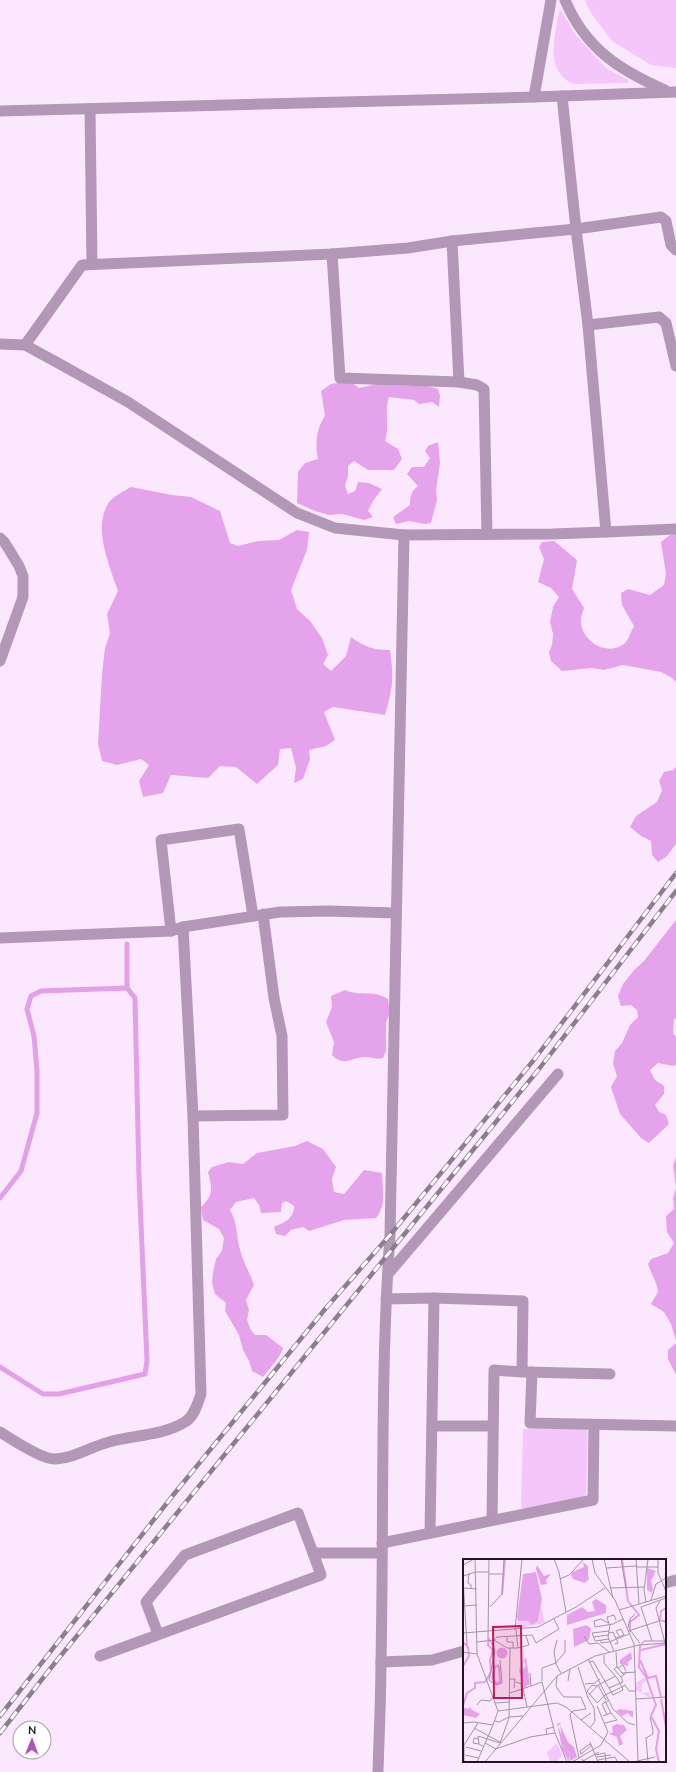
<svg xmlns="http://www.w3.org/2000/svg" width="676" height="1772" font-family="'Nunito Sans',sans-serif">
  <rect width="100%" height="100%" fill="#fce8fe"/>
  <g fill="#f5c6fa">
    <path d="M 585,0 L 676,0 L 676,68 L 651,65 L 612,41 L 591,13 Z"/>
    <path d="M 561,10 L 575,34 L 590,51 L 606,68 L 628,80 L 628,83 L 573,84 C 544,70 555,37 559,12 Z"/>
    <path d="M 523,1429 L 586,1429 L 588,1432 L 586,1494 L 585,1497 L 524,1509 L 521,1507 Z"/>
  </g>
  <g fill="#e5a3ec">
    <path d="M 337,383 L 352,383 L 359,388 L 377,384 L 407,386 L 423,385 L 438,389 L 440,395 L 439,407 L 432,402 L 419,404 L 414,400 L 389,397 C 384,411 390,426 385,441 L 398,449 L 402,459 L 394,470 L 368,470 L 354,461 L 348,466 L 348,476 L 345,486 L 348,494 L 355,491 L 358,482 L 369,483 L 382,489 L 373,501 L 368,511 L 373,517 L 364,520 L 342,514 L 329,515 L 315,511 L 297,503 L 298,472 L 305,463 L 318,459 C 315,444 316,429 325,416 L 321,391 L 331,384 Z"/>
    <path d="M 438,442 L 440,463 L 436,490 L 437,500 L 431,523 L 425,524 L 409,521 L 396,524 L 393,517 L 410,505 C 410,497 411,491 418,486 L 407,474 L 412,467 L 424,467 L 430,458 L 425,451 L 428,446 Z"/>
    <path d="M 131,487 L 172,495 L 191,497 L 220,511 L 230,543 L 238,546 L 258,541 L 279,540 L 297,530 L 309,532 L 307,550 L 291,590 L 297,609 L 310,621 L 322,638 L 328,655 L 323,664 L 331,671 L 346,656 L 351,637 C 365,647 373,650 390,650 C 394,678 393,688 385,715 L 333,707 L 324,712 L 335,740 L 326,746 L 309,750 L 310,759 L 303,779 L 294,783 L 296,768 L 291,748 L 280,749 L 278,765 L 257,784 L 236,767 L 220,766 L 208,778 L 171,775 L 163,793 L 143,797 L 139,781 L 149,765 L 141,759 L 117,765 L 102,761 L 98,744 L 102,674 L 105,648 L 110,633 L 107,614 L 118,591 C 110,567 91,525 110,501 C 114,496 124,491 131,487 Z"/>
    <path d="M 676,534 L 676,682 L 672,678 L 661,672 L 623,665 L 604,670 L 592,668 L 562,671 L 551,661 L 549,652 L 552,645 L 553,634 L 550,622 L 553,607 L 559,597 L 551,588 L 538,582 L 544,559 L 539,547 L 542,542 L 554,541 L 577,560 L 572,589 L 584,608 C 583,612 581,616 581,620 C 580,641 609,658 625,643 C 629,639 631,631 634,626 L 622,605 L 621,593 L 628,589 L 650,595 L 664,585 L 666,574 L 661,542 L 670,535 Z"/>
    <path d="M 676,767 L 676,844 L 666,857 L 658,862 L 652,855 L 651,841 L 641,836 L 630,827 L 636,816 L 657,802 L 662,790 L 659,781 L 664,772 L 673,770 Z"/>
    <path d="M 676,920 L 676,1018 L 674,1019 L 673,1033 L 676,1038 L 676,1065 L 673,1066 L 658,1063 L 650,1070 L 655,1080 L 664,1086 L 664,1094 L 655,1105 L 659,1112 L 666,1115 L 669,1124 L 649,1143 L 641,1138 L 620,1114 L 611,1087 L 617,1076 L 613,1064 L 615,1051 L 622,1043 L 630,1025 L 638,1017 L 637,1010 L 631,1005 L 621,1006 L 618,996 L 623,984 L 634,970 L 644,961 Z"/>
    <path d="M 345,990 C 361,997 372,989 388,999 L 390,1012 L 386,1023 L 386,1051 L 383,1058 C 375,1060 372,1057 364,1057 C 352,1058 343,1067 332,1055 L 334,1042 L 326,1022 L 332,1007 L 331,996 Z"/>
    <path d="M 307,1141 L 323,1149 L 336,1167 L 332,1179 L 334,1192 L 344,1194 L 364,1170 L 382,1173 C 382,1188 387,1206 376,1218 L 344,1220 L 309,1231 L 303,1227 L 291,1230 L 285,1236 L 276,1234 L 274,1227 C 285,1222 294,1219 294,1206 L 286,1201 L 282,1203 L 281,1212 L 261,1213 L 259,1205 L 254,1198 L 236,1202 L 230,1210 C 238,1223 236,1238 241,1253 C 244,1264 250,1273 254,1285 L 246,1300 L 249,1310 L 247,1320 L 251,1330 L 255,1335 L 266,1335 L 283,1348 C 279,1360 270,1367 263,1377 L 252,1371 L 249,1361 L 243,1350 L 239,1335 L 225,1311 L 226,1303 L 215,1294 L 212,1283 L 213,1272 L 216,1259 L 222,1251 L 224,1238 L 219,1229 L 203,1220 L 201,1207 C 214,1195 212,1188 208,1172 L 212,1167 L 229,1162 L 243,1164 L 257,1153 L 295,1146 Z"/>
    <path d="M 676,1157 L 676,1341 L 671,1324 L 664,1312 L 651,1304 L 658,1292 C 657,1281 651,1274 648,1264 L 651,1259 L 668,1253 L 674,1243 L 667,1232 L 666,1216 L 674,1209 L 673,1198 L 676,1188 L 673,1166 Z"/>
    <path d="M 676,1343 L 676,1375 L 668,1359 L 668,1350 Z"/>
  </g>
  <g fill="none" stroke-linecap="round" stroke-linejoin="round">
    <g stroke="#e1a0e8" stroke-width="5">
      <path d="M 0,1198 L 21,1171 L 37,1113 L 37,1071 L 34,1036 L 27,1009 L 31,996 L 41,991 L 127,988 L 127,944"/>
      <path d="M 0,1367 L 43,1394 L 59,1394 L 145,1374 L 147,1361 L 139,1177 L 135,998 L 127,988"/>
    </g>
    <g stroke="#b397b6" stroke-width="11">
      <path d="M 90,109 L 92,264"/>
      <path d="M 452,241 L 459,382"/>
      <path d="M 332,254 L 340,378 L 459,382 L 477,385 L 484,389 L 487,534"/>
      <path d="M 588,325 L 659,317 L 666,323 L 676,366"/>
      <path d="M 0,344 L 25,345 L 58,363 L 128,402 L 297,513 L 335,528 L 404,535 L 552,534 L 606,532 L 588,325 L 576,229 L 562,96"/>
      <path d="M 25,345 L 82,265 L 332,254 L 408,248 L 452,241 L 576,229 L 661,217 L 666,221 L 671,245 L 676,250"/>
      <path d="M 606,532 L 676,529"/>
      <path d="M 0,538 L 5,543 L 19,566 L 23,576 L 23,597 L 0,661"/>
      <path d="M 183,927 L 280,912 L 328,911 L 396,913"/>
      <path d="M 171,931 L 161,840 L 239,829 L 253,916"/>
      <path d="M 0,938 L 171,931 L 183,927 L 193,1116 L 201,1394 C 198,1403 194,1417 185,1422 C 162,1436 133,1435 109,1442 C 90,1447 73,1459 54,1459 C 41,1459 11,1439 0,1432"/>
      <path d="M 193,1116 L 283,1115 L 282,1036 L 274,998 L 263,914"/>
      <path d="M 388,1274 L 558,1074"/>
      <path d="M 386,1299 L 434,1298 L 523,1301 L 522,1372 L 494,1370 L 492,1520"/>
      <path d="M 525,1372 L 610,1374"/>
      <path d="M 532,1372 L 530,1423 L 676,1426"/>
      <path d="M 432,1426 L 493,1426"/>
      <path d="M 430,1533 L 434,1298"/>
      <path d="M 382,1543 L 593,1500 L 594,1425"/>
      <path d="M 665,1583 L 676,1580"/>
      <path d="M 158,1634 L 146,1602 L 185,1555 L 298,1513 L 313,1553 L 382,1553"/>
      <path d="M 100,1656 L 321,1575 L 313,1553"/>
      <path d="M 381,1662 L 432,1660 L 464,1651"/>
      <path d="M 378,1772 C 379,1735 381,1698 381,1660 C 384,1519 380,1376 390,1235 L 404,535"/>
    </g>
    <g stroke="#b397b6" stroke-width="11">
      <path d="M 565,0 C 585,48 619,70 665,90"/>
      <path d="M 534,97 L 551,0"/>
      <path d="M 0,111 L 534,97 L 676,92"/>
    </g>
    <g stroke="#8c7e8e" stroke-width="4.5">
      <g id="rail">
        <path d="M 0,1716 L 174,1494 L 326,1308 L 390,1235 L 533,1061 L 676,873"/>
        <path d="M 0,1733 L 54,1664 L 539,1069 L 676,891"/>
      </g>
    </g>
    <use href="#rail" stroke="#fff" stroke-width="3" stroke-dasharray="9" stroke-linecap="butt"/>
  </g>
  <g transform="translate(463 1559)">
    <rect width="203" height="203" fill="#fce8fe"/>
    <path d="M 78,46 L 82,64 L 55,69 L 54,63 L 69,63 L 69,66 L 75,62 ZM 182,118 L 183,122 L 179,125 L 179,134 L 186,133 L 187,139 L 173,131 L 173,124 ZM 94,184 L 99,196 L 94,203 L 87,203 L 84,193 Z" fill="#f5c6fa"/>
    <path d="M 184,9 L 193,12 L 188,22 L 190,30 L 189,34 L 184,31 ZM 110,12 L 125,15 L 126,20 L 122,24 L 110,20 L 108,16 ZM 73,13 L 79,40 L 75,62 L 69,66 L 65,62 L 55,62 L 54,58 L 60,15 ZM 133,40 L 143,46 L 143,54 L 104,66 L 104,56 L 119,48 L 125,53 L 132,52 L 129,43 ZM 123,66 L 128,69 L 126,81 L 111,88 L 110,70 ZM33.5 94a5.5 5.5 0 1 1 11 0a5.5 5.5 0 1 1-11 0ZM 168,93 L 169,100 L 165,103 L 165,107 L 157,105 L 157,101 ZM 63,98 L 67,124 L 61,101 L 57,110 L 60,113 L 61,126 L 56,111 ZM 0,148 L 5,150 L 7,148 L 9,151 L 17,155 L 13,159 L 0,156 ZM 157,150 L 170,152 L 170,159 L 165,154 L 159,157 L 153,152 ZM 94,164 L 98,164 L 95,167 L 107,196 L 106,203 L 99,190 ZM 153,165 L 161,166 L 164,171 L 157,177 L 160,185 L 156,187 L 154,178 L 146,175 L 150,173 L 149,168 Z" fill="#e5a3ec"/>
    <path d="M 120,3 L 125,7 L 125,15 L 121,16 L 112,12 L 121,8 ZM 74,6 L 81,17 L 88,15 L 83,21 L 84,25 L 78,26 L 73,10 ZM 63,107 L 67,125 L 61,129 L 59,111 ZM 97,166 L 105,183 L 111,188 L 114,198 L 107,202 L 107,196 L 100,185 Z" fill="#e1a0e8"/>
    <path fill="none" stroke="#e1a0e8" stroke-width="2" d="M 159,0 L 165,42 L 176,56 L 167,63 L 167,73M 39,36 L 42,0M 203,49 L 198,52 L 197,61 L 203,63M 0,83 L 5,88 L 6,97 L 0,107M 177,86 L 176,108 L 183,118 L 193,146 L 188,157 L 196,172 L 193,190 L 196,203M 178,91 L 203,85M 177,101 L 185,119 L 193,117 L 198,138M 36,106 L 32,108 L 29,119 L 33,124 L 37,123 L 36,107M 198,140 L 203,168M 0,147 L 4,134 L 12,129 L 12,124 L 22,123 L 28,113 L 27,101 L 30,91 L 25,86 L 26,79"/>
    <path fill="none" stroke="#a394a5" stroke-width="1" d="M 12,0 L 14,95 L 35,152M 91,0 L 96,13 L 103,53M 129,0 L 132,14 L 152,41 L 171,85 L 175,203M 141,0 L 150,39M 158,0 L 163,29M 173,0 L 176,45M 195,0 L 195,14 L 203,32M 0,6 L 11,0M 173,8 L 195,8M 143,9 L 173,7M 13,13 L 26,13M 6,14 L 5,24 L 8,26 L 8,30M 26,15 L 41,15M 0,17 L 13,13M 0,19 L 4,86M 97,20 L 106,16 L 121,0M 0,29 L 14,30M 148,29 L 181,28M 188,41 L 193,25 L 203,19M 197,42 L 193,49 L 202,84M 183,43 L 181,31 L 185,0M 0,47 L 14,46M 27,48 L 39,35 L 41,0M 156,51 L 203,37M 145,64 L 138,60 L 131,62 L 132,68 L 150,65 L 160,60M 146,65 L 144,58 L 151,56 L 153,61M 147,66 L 145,78 L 151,92M 165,69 L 167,60 L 172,55M 52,71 L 59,0M 167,71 L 177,84M 165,72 L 196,62M 0,74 L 75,68 L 113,48 L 142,29M 146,74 L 150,73 L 155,84 L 152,85M 121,77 L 126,85 L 135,84 L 146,93M 44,78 L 44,83 L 50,83 L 50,89M 131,78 L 145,76M 153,79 L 161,76 L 158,70 L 153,72 L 156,77M 146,80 L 132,82 L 129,74 L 146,72M 25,81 L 26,0M 27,81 L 32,92 L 26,121 L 33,126 L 39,124 L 37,101M 31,81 L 34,78 L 69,76 L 73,84 L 96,70 L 91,60M 94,81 L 91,93 L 93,105 L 98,114M 138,81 L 138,84 L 146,83 L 166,75M 189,82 L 178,48 L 203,39M 14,83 L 31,81 L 44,89 L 55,89 L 53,71M 178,86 L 181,82 L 202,82M 55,89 L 66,86 L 63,77M 0,93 L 14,95M 153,93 L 154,108 L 161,116M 125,100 L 150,150 L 165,164 L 172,166M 126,103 L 130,102 L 150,136 L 160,131 L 159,128 L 162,126 L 166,132 L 172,132M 115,108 L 125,139 L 131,149 L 132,162 L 127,169M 154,108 L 151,110 L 158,118M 155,109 L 160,106 L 163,112M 159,114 L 173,113M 94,117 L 93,127 L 96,132 L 101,138 L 118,138 L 123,150 L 110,152 L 107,155 L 116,199M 47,120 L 52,120 L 51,129M 79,122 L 79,109 L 93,104 L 102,93 L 102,81M 105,122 L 107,110M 53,123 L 59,125 L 64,148M 122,125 L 132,124 L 137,120M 135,126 L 143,141M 68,127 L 79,123 L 92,174 L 104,203M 134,127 L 129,126 L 124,132 L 134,144 L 142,136 L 159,128 L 154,119 L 141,104 L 141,96M 146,129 L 160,123 L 158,118 L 164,113M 47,134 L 68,127 L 67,114M 126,136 L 135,126 L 153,117M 173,140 L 203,138M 32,144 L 47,143M 14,146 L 18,141 L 27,142 L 30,138M 144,156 L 139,145 L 146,141M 140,157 L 148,154 L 142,142M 46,158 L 60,157M 118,161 L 128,154M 32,162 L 36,163 L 46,158M 0,164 L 11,163 L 30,166 L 35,152 L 94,144 L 103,148 L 167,203M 142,164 L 154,161 L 148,154M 11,169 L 37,183M 84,175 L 83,170 L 91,168M 15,180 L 11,179 L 10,184 L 16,185M 127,183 L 135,203M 22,184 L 33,190 L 67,178 L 92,174M 3,188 L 18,192M 21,188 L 16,185 L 15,177 L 37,184 L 46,159 L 47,89M 118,195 L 117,192 L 127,185 L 128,186M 118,195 L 128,187M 2,196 L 16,199M 133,196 L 142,194 L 143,203M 134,198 L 148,196M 119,200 L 120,202 L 136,193M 135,201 L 152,198 L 154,202M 1,203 L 1,186 L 15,164M 14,203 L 30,166M 22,203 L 94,117 L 132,97 L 176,86 L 203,84M 109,203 L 138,186 L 145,173 L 134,147M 170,203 L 192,198M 185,203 L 183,179 L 190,175 L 190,171 L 187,158"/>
    <path fill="#c2185b" fill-opacity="0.15" stroke="#c2185b" stroke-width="2" d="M 58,67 L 59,139 L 31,139 L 30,68 Z"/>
    <rect width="203" height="203" fill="none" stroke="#1e161f" stroke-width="2"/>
  </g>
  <g transform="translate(32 1740) rotate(1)"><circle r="19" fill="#ffffff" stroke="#a5a2a5"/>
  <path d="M0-3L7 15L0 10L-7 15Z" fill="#b052bb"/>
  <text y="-6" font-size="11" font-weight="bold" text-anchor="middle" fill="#1e161f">N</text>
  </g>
</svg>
